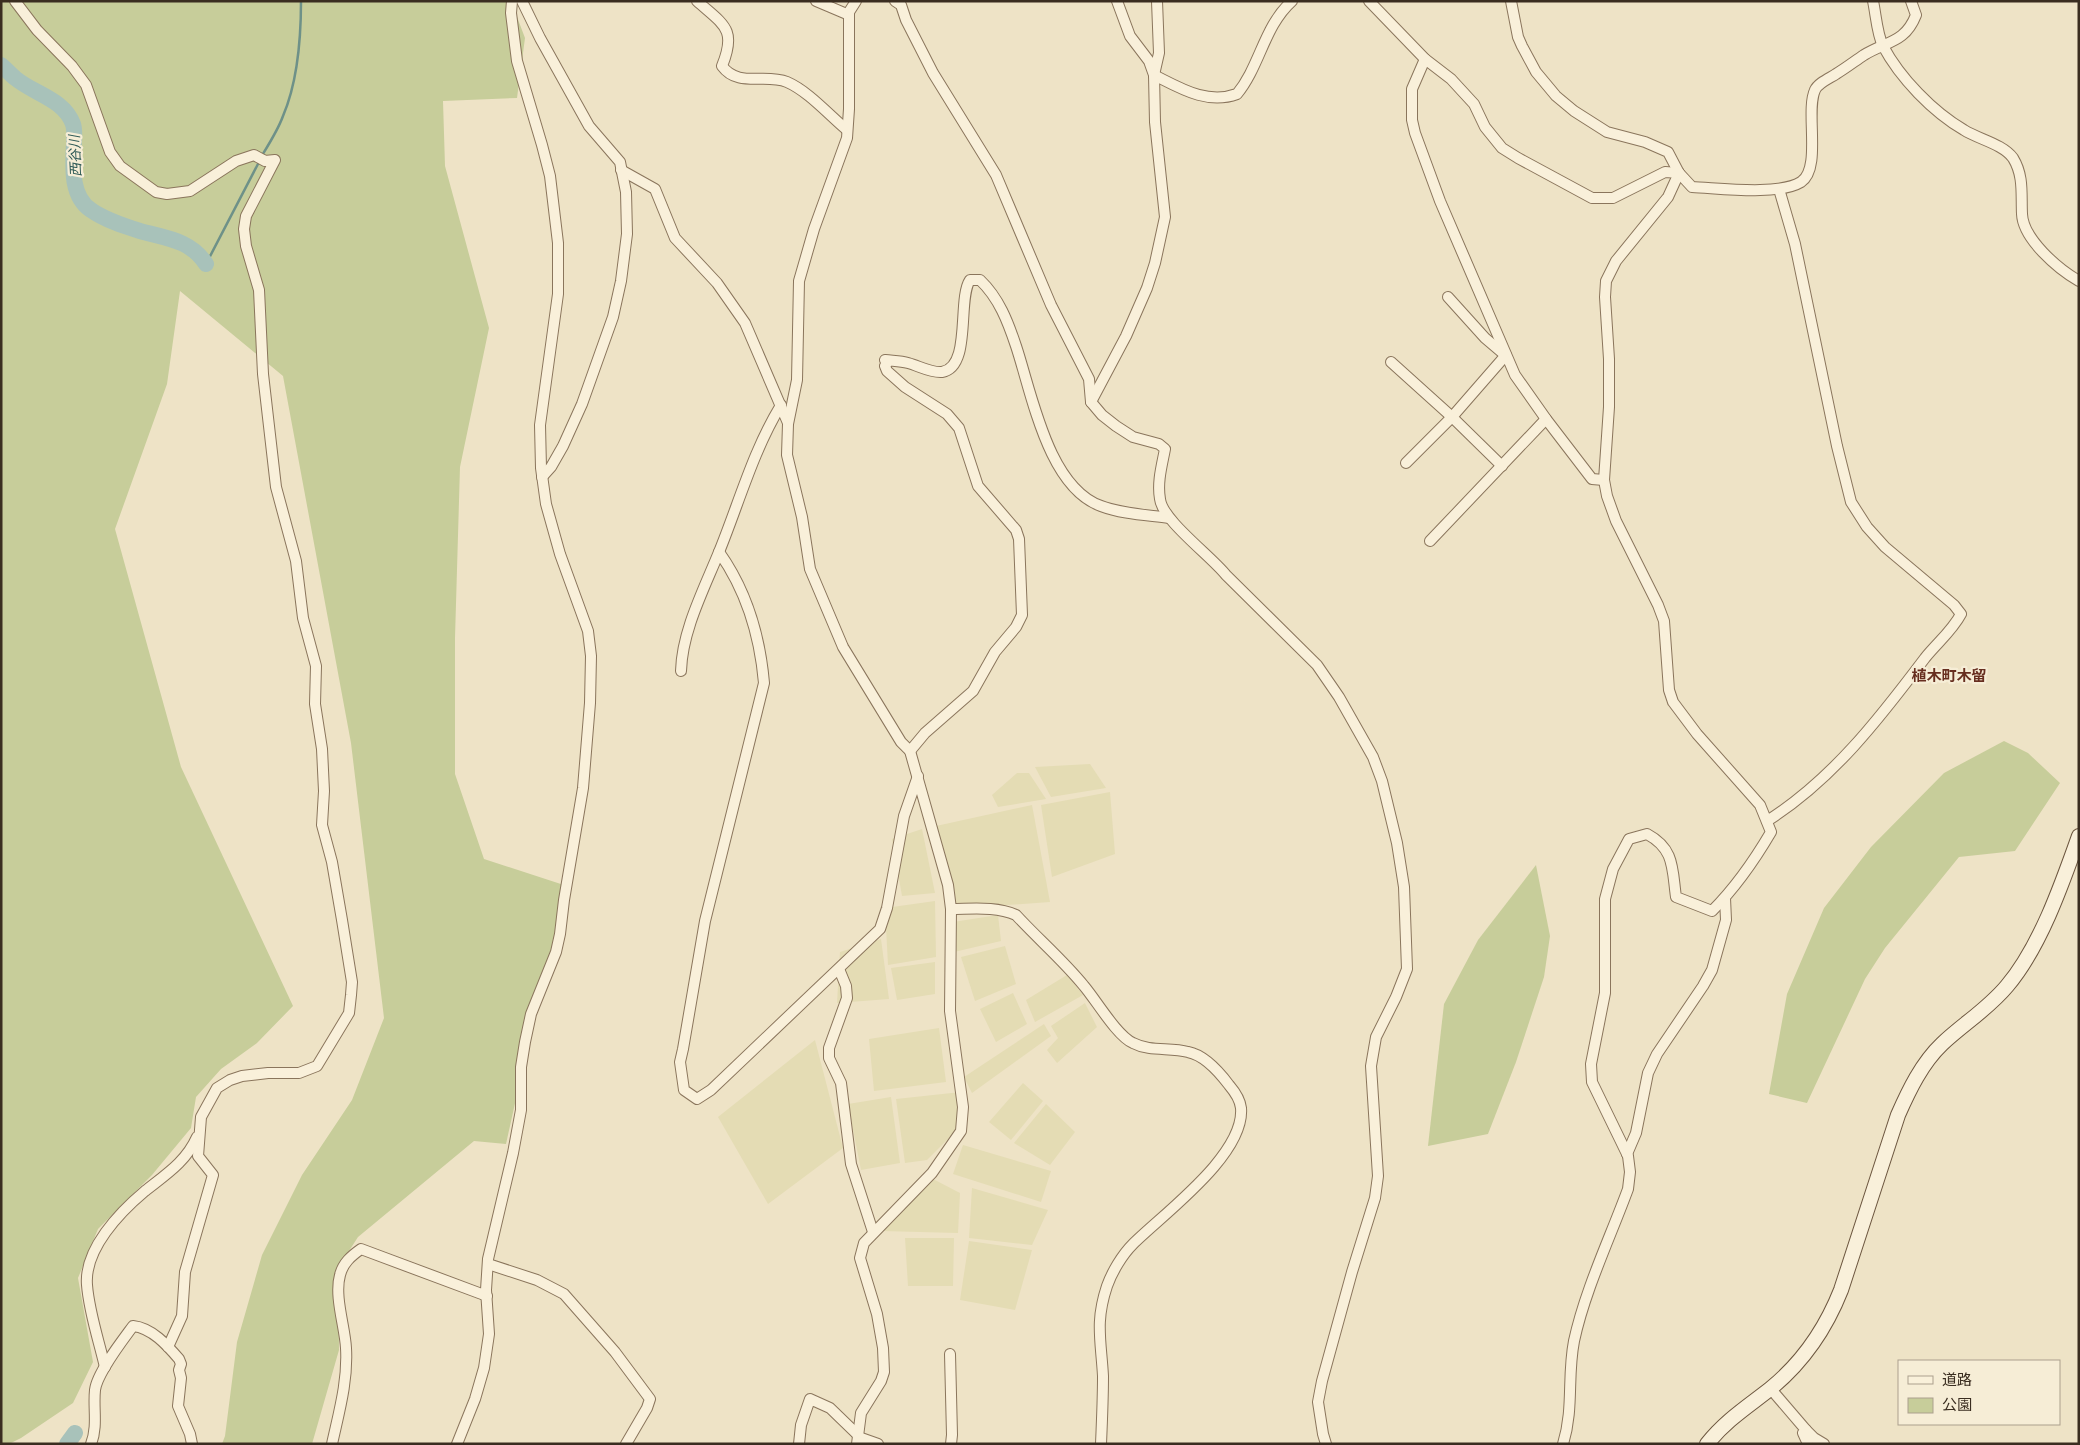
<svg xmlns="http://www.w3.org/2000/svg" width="2080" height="1445" font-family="'Roboto Serif','Noto Sans JP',serif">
  <rect width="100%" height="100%" fill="#eee3c6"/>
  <g fill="#e4dcb4">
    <path d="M 1090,764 L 1106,788 L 1051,797 L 1035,767 Z"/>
    <path d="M 1017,773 L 1029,773 L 1046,799 L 998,807 L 992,795 Z"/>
    <path d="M 1110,792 L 1115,854 L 1052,877 L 1041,805 Z"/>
    <path d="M 1032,805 L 1050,902 L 952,909 L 936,826 Z"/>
    <path d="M 922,829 L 935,893 L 902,896 L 892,839 Z"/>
    <path d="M 935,901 L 936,957 L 888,965 L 885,908 Z"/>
    <path d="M 998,915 L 1001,941 L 954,952 L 953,922 Z"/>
    <path d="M 881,939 L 889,999 L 837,1003 L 840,952 Z"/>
    <path d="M 1005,946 L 1016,984 L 975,1001 L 961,957 Z"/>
    <path d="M 935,962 L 935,994 L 897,1000 L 891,968 Z"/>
    <path d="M 1067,975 L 1083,995 L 1035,1022 L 1026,1000 Z"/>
    <path d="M 1013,993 L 1027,1024 L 996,1042 L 980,1009 Z"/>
    <path d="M 1085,1003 L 1097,1027 L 1057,1063 L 1047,1050 L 1058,1038 L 1051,1026 Z"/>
    <path d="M 1044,1024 L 1051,1036 L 972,1093 L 964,1077 Z"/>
    <path d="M 939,1028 L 946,1082 L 874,1091 L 869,1039 Z"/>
    <path d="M 815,1040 L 843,1148 L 768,1204 L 718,1117 Z"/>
    <path d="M 1023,1083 L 1043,1101 L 1011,1140 L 989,1122 Z"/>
    <path d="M 961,1092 L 957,1130 L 927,1160 L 905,1163 L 896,1099 Z"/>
    <path d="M 891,1097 L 900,1163 L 861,1170 L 848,1104 Z"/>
    <path d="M 1046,1104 L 1075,1132 L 1050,1165 L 1014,1143 Z"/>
    <path d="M 963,1145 L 1051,1171 L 1041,1202 L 953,1174 Z"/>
    <path d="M 933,1179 L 960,1193 L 958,1233 L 882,1231 Z"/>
    <path d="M 972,1188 L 1048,1210 L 1032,1245 L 969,1238 Z"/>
    <path d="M 905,1238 L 954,1238 L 953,1286 L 908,1286 Z"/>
    <path d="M 969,1241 L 1032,1250 L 1015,1310 L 960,1300 Z"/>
  </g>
  <g fill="#c7cd9a">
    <path d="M 1,1 L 511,1 L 525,38 L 517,98 L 443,101 L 445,166 L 489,328 L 460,467 L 455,638 L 455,774 L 484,859 L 570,887 L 536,1008 L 506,1144 L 474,1141 L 358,1237 L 338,1268 L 339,1350 L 312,1444 L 222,1444 L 225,1436 L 237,1342 L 262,1255 L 302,1175 L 352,1100 L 384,1018 L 351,743 L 283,376 L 180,291 L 167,384 L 115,529 L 181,767 L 293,1006 L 257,1043 L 221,1069 L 196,1097 L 191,1128 L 152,1175 L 98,1229 L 78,1278 L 93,1362 L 73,1403 L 21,1438 L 9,1444 L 1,1444 Z"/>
    <path d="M 2004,741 L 2028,753 L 2060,783 L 2015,851 L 1959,857 L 1885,948 L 1865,979 L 1807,1103 L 1769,1094 L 1787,994 L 1824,908 L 1871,847 L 1944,773 Z"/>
    <path d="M 1536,865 L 1550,936 L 1544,977 L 1516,1062 L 1488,1134 L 1428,1146 L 1444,1004 L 1478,940 Z"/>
  </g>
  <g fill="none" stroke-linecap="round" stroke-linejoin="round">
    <g stroke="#6e9188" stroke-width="2.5">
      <path d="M 261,157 C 269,144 278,130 283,116 C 298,81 301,39 301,1"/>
      <path d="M 206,264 L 259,162"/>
    </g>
    <g stroke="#a8c2ba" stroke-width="16">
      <path d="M 1,65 C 6,69 10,74 15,78 C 34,94 64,99 73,124 C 75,130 74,137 74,143 C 73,166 70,196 91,210 C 105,220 124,226 140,231 C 165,238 191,240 206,264"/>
      <path d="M 67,1444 L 75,1433"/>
    </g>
    <g stroke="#8a755c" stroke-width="12">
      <g id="street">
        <path d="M 15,1 L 37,30 L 72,66 L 86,85 L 110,152 L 120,166 L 156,192 L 167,194 L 190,191 L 236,161 L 254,155 L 265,161 L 275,160 L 246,216 L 244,229 L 246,246 L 259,290 L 263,374 L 276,487 L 296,561 L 303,618 L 316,666 L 315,704 L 322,749 L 324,791 L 322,825 L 332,862 L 342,920 L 352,982 L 351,995 L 349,1013 L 317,1066 L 299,1073 L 268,1073 L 242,1076 L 230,1080 L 217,1088 L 201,1117 L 198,1156 L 213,1175 L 185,1272 L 182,1316 L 168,1347"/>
        <path d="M 522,1 L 540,38 L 589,126 L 620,162 L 626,192 L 627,234 L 621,281 L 613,317 L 582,404 L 563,446 L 551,467 L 542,477"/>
        <path d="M 697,1 C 724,25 737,29 722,66 C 738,88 765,73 787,82 C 808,91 829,115 847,130"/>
        <path d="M 816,1 L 849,15"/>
        <path d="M 856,1 L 849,12 L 849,109 L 847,138 L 814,229 L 799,281 L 797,380 L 788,424 L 787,455 L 802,517 L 810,569 L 843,647 L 901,742 L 910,751 L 948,885 L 951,909 L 950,1011 L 963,1107 L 961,1131 L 932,1173 L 864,1243 L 860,1258 L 877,1314 L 883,1348 L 884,1372 L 881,1381 L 861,1413 L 857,1444"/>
        <path d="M 895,1 L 901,5 L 906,20 L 933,73 L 996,175 L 1051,305 L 1089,379 L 1091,402 L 1102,415 L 1116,426 L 1133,437 L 1159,444 L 1165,449 C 1162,465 1157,482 1160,499 C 1162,520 1211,556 1226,575 L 1317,665 L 1339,697 L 1373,757 L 1382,781 L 1397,843 L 1404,887 L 1407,969 L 1396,997 L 1376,1037 L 1371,1066 L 1378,1176 L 1375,1198 L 1352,1272 L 1322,1381 L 1318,1402 L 1323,1434 L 1326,1444"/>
        <path d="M 1369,1 L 1425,59 L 1451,79 L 1474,104 L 1485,127 L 1502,148 L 1518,158 L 1592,198 L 1613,198 L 1665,172 L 1679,173"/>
        <path d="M 1511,1 L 1518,37 L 1522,46 L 1536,72 L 1556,96 L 1574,111 L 1607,132 L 1645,142 L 1668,152 L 1679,173 L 1692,187 C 1719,188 1778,196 1801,182 C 1822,168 1805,111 1815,90 C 1818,83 1830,78 1836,74 C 1846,68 1855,61 1864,55 C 1887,41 1905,43 1916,15 L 1911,1"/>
        <path d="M 1873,1 C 1876,15 1877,34 1883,46 C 1900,78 1933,112 1964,130 C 1978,139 2003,144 2013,158 C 2024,176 2021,194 2022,214 C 2023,239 2058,269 2079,281"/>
        <path d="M 1425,59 L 1412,89 L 1412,120 L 1415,133 L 1440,201 L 1515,375 L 1546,419 L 1592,479 L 1604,480"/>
        <path d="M 1154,75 C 1180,88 1207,105 1237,94 C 1260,66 1264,26 1292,1"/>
        <path d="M 1154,75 L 1159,53 L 1157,1"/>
        <path d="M 621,170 L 655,189 L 675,238 L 717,283 L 745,323 L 788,423"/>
        <path d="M 1448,297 L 1485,338 L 1505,355"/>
        <path d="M 1391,362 L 1452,417 L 1502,466"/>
        <path d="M 1091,402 L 1126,336 L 1147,288 L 1155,263 L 1165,217 L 1155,122 L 1154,75 L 1149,61 L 1130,36 L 1117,1"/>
        <path d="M 1406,463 L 1452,417 L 1506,355"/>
        <path d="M 1430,541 L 1546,419"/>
        <path d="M 719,552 C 746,590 760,637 764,683 L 705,921 L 683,1049 L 680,1062 L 684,1090 L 697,1099 L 711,1090 L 880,929 L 887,908 L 904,816 L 918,776"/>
        <path d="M 681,671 C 682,631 704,589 719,552 C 739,503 753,451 781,405"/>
        <path d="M 910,751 L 925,733 L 973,691 L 995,652 L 1016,627 L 1022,615 L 1019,539 L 1016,530 L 978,486 L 959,428 L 947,414 L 905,387 L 887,371 L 885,366 L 887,363 L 885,360 C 893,361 901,361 908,363 C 919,366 931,373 942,372 C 972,367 957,299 970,280 L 980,280 C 999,298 1008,322 1016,346 C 1032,394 1048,487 1101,506 C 1122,514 1147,515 1169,518"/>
        <path d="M 1767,821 C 1832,780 1879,719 1925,658 C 1937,643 1952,631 1961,614 L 1954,605 L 1885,547 L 1867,527 L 1851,502 L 1837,446 L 1795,244 L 1779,189"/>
        <path d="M 951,909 C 972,909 996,906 1016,915 C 1038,939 1063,960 1084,986 C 1096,1000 1117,1036 1133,1043 C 1150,1052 1170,1047 1188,1052 C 1204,1055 1220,1073 1229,1085 C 1235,1092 1240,1099 1241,1108 C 1245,1155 1163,1214 1133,1244 C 1122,1255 1112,1272 1107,1286 C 1095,1322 1101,1340 1103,1376 C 1103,1398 1102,1421 1101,1444"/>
        <path d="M 839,969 L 846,986 L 847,998 L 829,1048 L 829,1058 L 841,1083 L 851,1164 L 873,1232"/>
        <path d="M 1627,1154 L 1636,1133 L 1648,1073 L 1657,1054 L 1703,986 L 1712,970 L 1726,920 L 1725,898"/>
        <path d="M 488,1264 L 537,1280 L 564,1294 L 615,1352 L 650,1399 L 647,1408 L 626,1444"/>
        <path d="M 950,1354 L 952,1435 L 951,1444"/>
        <path d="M 105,1367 C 99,1341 89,1312 87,1285 C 84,1249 120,1212 145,1191 C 165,1175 186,1162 197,1137"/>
        <path d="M 1770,1388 L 1806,1430 L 1803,1433 L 1808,1444"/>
        <path d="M 1806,1430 L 1814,1438 L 1824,1444"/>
        <path d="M 91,1444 C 98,1426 93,1408 95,1390 C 97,1373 122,1341 133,1326 C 152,1328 167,1345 179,1359 L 181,1364 L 179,1370 L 181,1378 L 178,1406 L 190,1434 L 192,1444"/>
        <path d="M 332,1444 C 339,1412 348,1381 346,1348 C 345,1327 334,1296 340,1275 C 343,1263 351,1256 361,1249 L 487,1296"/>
        <path d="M 457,1444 L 475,1399 L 484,1368 L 489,1334 L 486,1290 L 488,1259 L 513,1153 L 521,1110 L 521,1067 L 525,1042 L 531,1014 L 556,952 L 560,934 L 564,900 L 583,788 L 590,703 L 591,656 L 588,631 L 560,554 L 546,504 L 541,468 L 540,425 L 558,294 L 558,243 L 550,176 L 542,145 L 517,61 L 511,13 L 512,1"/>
        <path d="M 799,1444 L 801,1425 L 810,1399 L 830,1408 L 861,1438 L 878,1444"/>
        <path d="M 1563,1444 C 1574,1408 1567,1377 1574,1341 C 1585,1290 1610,1238 1628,1189 L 1630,1172 L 1628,1156 L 1592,1082 L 1591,1064 L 1605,993 L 1605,899 L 1613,869 L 1629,839 L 1647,834 C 1675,849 1672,869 1676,897 L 1712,911 C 1736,887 1754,861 1771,832 L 1760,805 L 1697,734 L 1673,702 L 1669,690 L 1664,621 L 1658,605 L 1616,521 L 1607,496 L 1604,480 L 1609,407 L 1609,359 L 1605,297 L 1606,281 L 1616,261 L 1668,197 L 1679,173"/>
      </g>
    </g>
    <g stroke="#6c563f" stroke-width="16">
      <path id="secondary" d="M 1707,1444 C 1725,1421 1747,1407 1770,1389 C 1802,1363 1826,1328 1841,1290 L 1898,1115 C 1909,1090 1922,1063 1942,1044 C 1963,1024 1988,1009 2007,986 C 2040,947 2062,884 2079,836"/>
    </g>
    <use href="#street" stroke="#f9f0da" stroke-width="10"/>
    <use href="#secondary" stroke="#f9f0da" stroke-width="14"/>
  </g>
  <g text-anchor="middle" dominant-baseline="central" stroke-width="4.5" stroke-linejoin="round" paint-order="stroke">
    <g font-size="14" font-style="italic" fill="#2f5a57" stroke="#f6edd6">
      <text transform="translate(75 156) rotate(-93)">西谷川</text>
    </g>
    <g font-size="15" font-weight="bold" fill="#672e1f" stroke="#f6edd6">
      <text x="1949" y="676">植木町木留</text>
    </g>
  </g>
  <rect width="2080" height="1445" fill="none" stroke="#3a2d20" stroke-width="5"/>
  <rect x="1898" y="1360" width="162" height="65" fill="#f6edd6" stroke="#aba08d"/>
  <rect x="1908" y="1376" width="25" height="8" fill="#f9f0da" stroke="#aba08d"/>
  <text x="1942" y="1385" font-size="15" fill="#3a2d20">道路</text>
  <rect x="1908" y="1398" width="25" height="15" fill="#c7cd9a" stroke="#aba08d"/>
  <text x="1942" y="1410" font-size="15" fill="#3a2d20">公園</text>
</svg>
